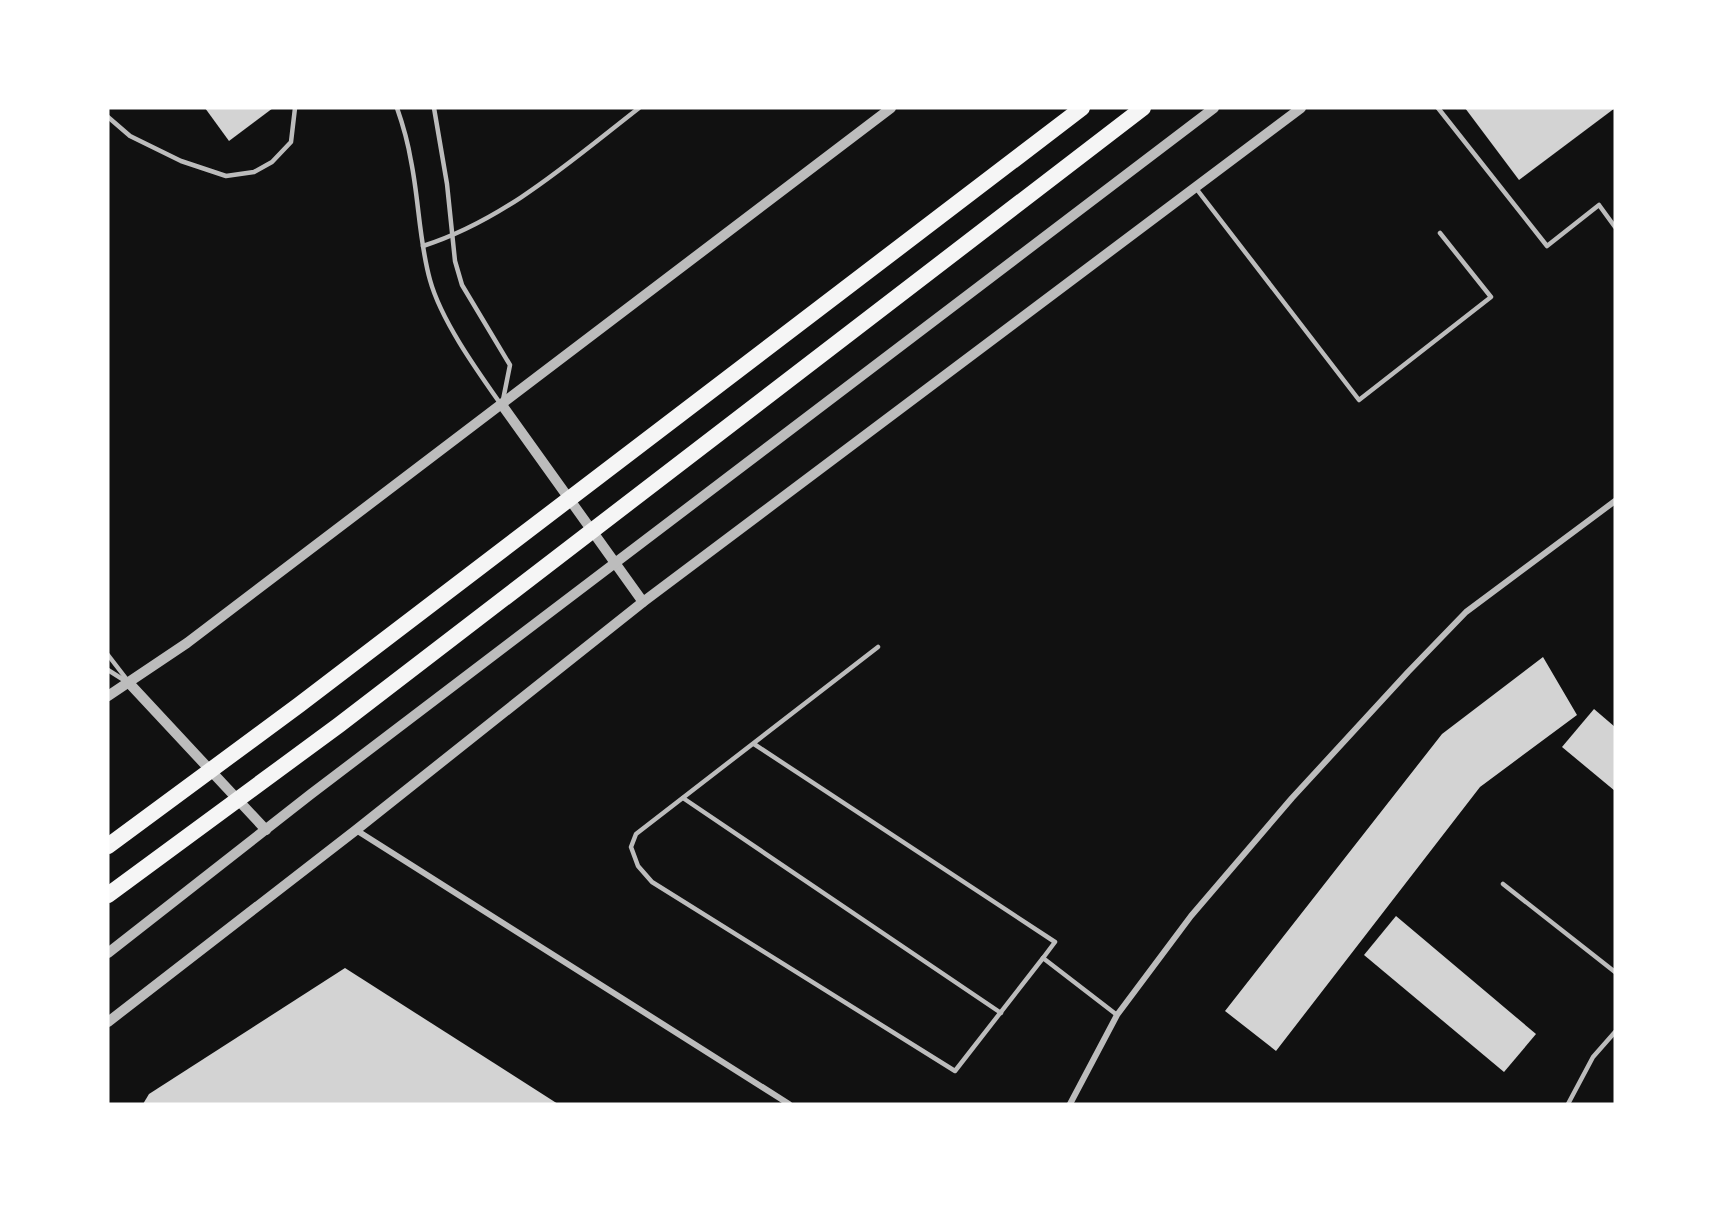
<svg xmlns="http://www.w3.org/2000/svg" width="1723" height="1212" font-family="Jost,sans-serif">
  <rect width="100%" height="100%" fill="#111"/>
  <g fill="#d3d3d3">
    <path d="M 205,108 L 273,108 L 229,141 Z"/>
    <path d="M 1465,108 L 1615,108 L 1519,180 Z"/>
    <path d="M 1543,657 L 1577,715 L 1480,787 L 1276,1051 L 1225,1011 L 1442,734 Z"/>
    <path d="M 1594,709 L 1615,727 L 1615,791 L 1562,747 Z"/>
    <path d="M 1396,916 L 1536,1034 L 1504,1072 L 1364,955 Z"/>
    <path d="M 345,968 L 558,1104 L 143,1104 L 149,1094 Z"/>
  </g>
  <g fill="none" stroke-linecap="round" stroke-linejoin="round">
    <g stroke="#bcbcbc" stroke-width="4.5">
      <path d="M 397,108 C 403,125 408,143 411,161 C 419,200 419,241 430,280 C 441,320 476,369 500,403"/>
      <path d="M 434,108 L 447,184 L 455,261 L 462,285 L 510,365 L 503,400"/>
      <path d="M 1438,108 L 1547,246 L 1599,205 L 1615,227"/>
      <path d="M 108,117 L 130,136 L 181,161 L 226,176 L 254,172 L 272,162 L 291,142 L 295,108"/>
      <path d="M 1195,187 L 1359,400 L 1491,297 L 1440,233"/>
      <path d="M 423,246 C 505,220 572,160 639,108"/>
      <path d="M 878,647 L 636,834 L 631,847 L 638,866 L 652,882 L 955,1071 L 1043,958 L 1117,1015"/>
      <path d="M 108,655 L 128,681"/>
      <path d="M 108,670 L 127,682"/>
      <path d="M 754,744 L 1055,942 L 1043,958"/>
      <path d="M 683,798 L 1001,1013"/>
      <path d="M 1503,884 L 1615,972"/>
      <path d="M 1568,1104 L 1593,1057 L 1615,1032"/>
    </g>
    <g stroke="#bcbcbc" stroke-width="6">
      <path d="M 356,830 L 789,1104"/>
      <path d="M 1070,1104 L 1117,1015 L 1191,916 L 1292,798 L 1408,672 L 1466,612 L 1615,501"/>
    </g>
    <g stroke="#bcbcbc" stroke-width="10">
      <path d="M 502,405 L 643,602"/>
      <path d="M 129,683 L 266,830"/>
      <path d="M 108,696 L 187,643 L 891,108"/>
      <path d="M 108,953 L 311,794 L 1214,108"/>
      <path d="M 108,1022 L 356,830 L 643,602 L 1301,108"/>
    </g>
    <g stroke="#f5f5f5" stroke-width="16">
      <path d="M 108,846 L 299,705 L 1082,108"/>
      <path d="M 108,895 L 339,725 L 1143,108"/>
    </g>
  </g>
  <rect width="1723" height="1212" fill="none" stroke="#ffffff" stroke-width="219"/>
</svg>
